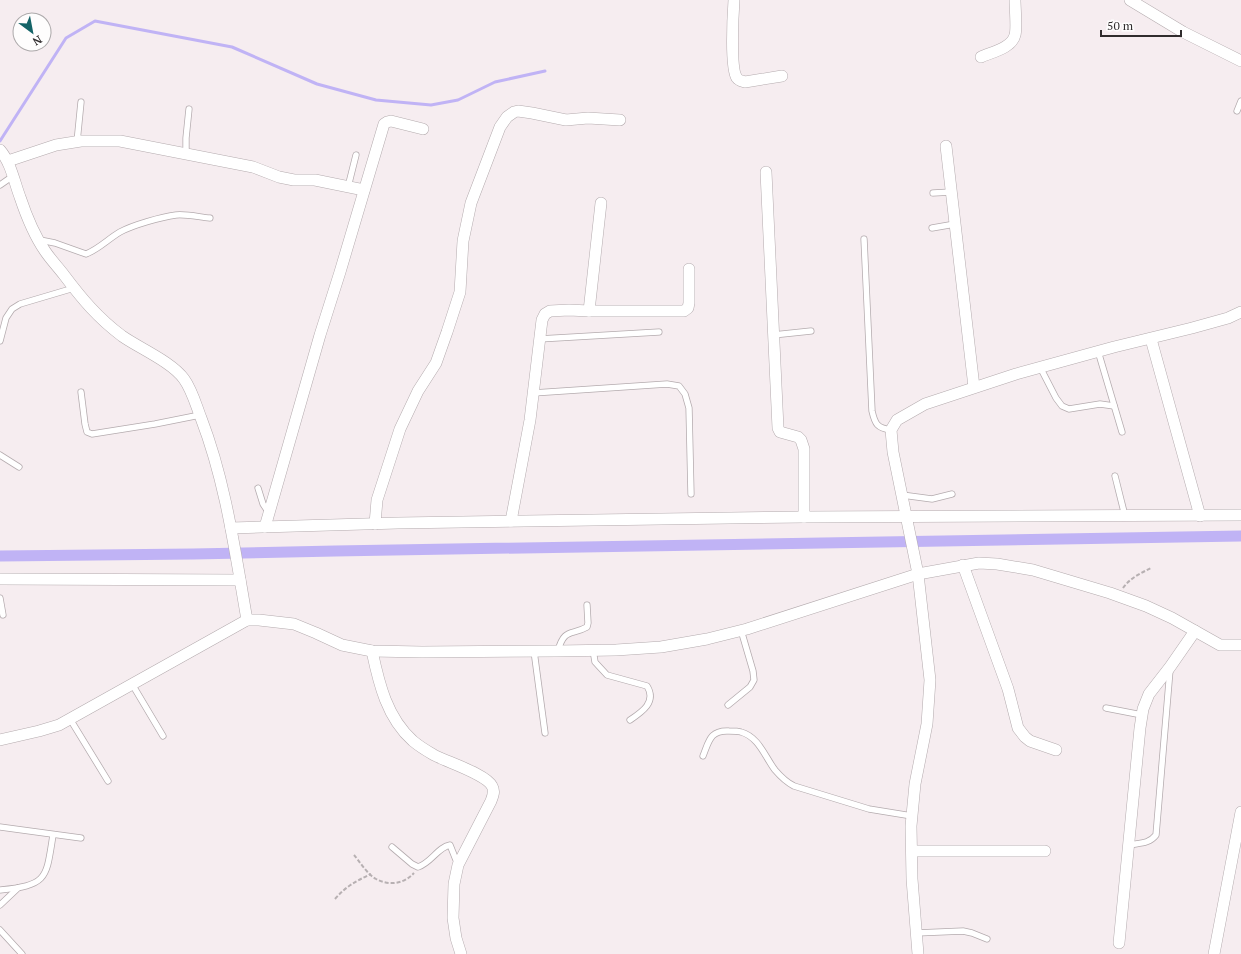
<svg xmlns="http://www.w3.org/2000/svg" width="1241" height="954" font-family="'PT Serif',serif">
  <rect width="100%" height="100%" fill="#f6edf0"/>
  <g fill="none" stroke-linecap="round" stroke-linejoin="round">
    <path stroke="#c0b3f5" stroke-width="3" d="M 0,141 L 66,38 L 95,21 L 232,47 L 317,84 L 376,100 L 431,105 L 458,100 L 495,82 L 545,71"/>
    <path stroke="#c0b3f5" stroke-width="11" d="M 0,556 L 193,554 L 335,551 L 1241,536"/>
    <g stroke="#b4abae" stroke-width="7">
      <g id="service">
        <path d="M 1237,111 L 1241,101"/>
        <path d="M 77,142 L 81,102"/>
        <path d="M 186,154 L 186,138 L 189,109"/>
        <path d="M 0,185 L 13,176"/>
        <path d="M 348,187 L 356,155"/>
        <path d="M 933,193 L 951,192"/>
        <path d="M 932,228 L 955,224"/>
        <path d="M 864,239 L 872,411 C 875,424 877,428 891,430"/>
        <path d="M 40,240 L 55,243 L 86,254 C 99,249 108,239 120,232 C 133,225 161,217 176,215 C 187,214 199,217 210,218"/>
        <path d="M 773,335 L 811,331"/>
        <path d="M 539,339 L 659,332"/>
        <path d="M 0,341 L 6,318 L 12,309 L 20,304 L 74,288"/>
        <path d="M 1098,351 L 1122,432"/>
        <path d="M 1040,367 L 1056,398 L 1062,406 L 1069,409 L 1100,404 L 1114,406"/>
        <path d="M 81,392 L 85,424 L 87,432 L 92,434 L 155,424 L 200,415"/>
        <path d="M 533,393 L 667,384 L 679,386 L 685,394 L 689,408 L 691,494"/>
        <path d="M 0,455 L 19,467"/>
        <path d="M 1115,476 L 1125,516"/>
        <path d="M 258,488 L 263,504 L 269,513"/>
        <path d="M 902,495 L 932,499 L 952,494"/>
        <path d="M 0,598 L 3,615"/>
        <path d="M 593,650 L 595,662 L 607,675 L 647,686 C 657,702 642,712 630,720"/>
        <path d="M 534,651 L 545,733"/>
        <path d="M 558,651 C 564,628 571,636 587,627 L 588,623 L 587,605"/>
        <path d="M 132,684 L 163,736"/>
        <path d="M 728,705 L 750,687 L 754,680 L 753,671 L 741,630"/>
        <path d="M 1106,708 L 1142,715"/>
        <path d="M 70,719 L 108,781"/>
        <path d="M 703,756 C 709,741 710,730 729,731 C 733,731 738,731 741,732 C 759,737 765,757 775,770 C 781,777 786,782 794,786 L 869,809 L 912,816"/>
        <path d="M 0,827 L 81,838"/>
        <path d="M 1129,845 C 1139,843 1149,844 1156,835 L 1170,670"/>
        <path d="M 392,847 L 412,864 L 418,867 C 431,863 438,847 450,845 L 458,865"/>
        <path d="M 0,890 C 48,885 46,879 53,835"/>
        <path d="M 0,905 L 18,888"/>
        <path d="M 0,930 L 22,954"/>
        <path d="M 916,933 L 963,931 L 972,933 L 987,939"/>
      </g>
    </g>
    <g stroke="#b4abae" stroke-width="12">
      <g id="minor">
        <path d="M 734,0 C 733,14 730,69 737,78 C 739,81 742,81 745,82 L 782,76"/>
        <path d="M 1130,0 L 1183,32 L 1241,61"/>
        <path d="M 981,57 C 992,52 1012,48 1015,35 C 1017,29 1015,8 1015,0"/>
        <path d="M 946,146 L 974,387"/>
        <path d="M 0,150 C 11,163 14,181 20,197 C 26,215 34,235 45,251 C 51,260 58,267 64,275 C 82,299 98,318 122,336 C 139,348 172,362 184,379 C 192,390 196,405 201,418 C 226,483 235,552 247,620"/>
        <path d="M 8,161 L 56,145 L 81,141 L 120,141 L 253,167 L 279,177 L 294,180 L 315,180 L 364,190"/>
        <path d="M 766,172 L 778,428 L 780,432 L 798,437 L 801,440 L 804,449 L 804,517"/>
        <path d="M 589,311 L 601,203"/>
        <path d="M 1151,339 L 1200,516"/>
        <path d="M 511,521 L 530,420 L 542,320 L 545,314 L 550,311 L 569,310 L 589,311 L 684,311 L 688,308 L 689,303 L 689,269"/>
        <path d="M 375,524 L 377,500 L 400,429 L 418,391 L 436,363 L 447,332 L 460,292 L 463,241 L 471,203 L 500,127 L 507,117 L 514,112 L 518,111 L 532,113 L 566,120 L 588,118 L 620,120"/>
        <path d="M 265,527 L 320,335 L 340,272 L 384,124 L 387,122 L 391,121 L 423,129"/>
        <path d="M 231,528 L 398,523 L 804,517 L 1241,515"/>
        <path d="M 963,565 L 1008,689 L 1018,728 L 1025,737 L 1030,741 L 1056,750"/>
        <path d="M 0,579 L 240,580"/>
        <path d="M 372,651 C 379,684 387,718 413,741 C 419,746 427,751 434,755 C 447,762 486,774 492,786 C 495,791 493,796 491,801 L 458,865 L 454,884 L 453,918 L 456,938 L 461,954"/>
        <path d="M 0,740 L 39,731 L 59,725 L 247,620 L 259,620 L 294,624 L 316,633 L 342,645 L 372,651 L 422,652 L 558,651 L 616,650 L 661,647 L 707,639 L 747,629 L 918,574 L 979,563 L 997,564 L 1033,570 L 1110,593 L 1146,606 L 1172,618 L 1220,645 L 1241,645"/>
        <path d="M 912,851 L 1045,851"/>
        <path d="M 1119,943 L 1140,728 L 1143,709 L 1149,694 L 1170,667 L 1195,631"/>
        <path d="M 918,954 L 912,879 L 911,826 L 915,784 L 927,724 L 930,680 L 918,574 L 893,452 L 891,430 L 897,420 L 925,404 L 1016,374 L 1114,347 L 1192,328 L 1228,318 L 1241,312"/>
        <path d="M 1214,954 L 1241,812"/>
      </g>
    </g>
    <g stroke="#b7b0b2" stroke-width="2" stroke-dasharray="4 2" stroke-linecap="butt">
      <path d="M 1123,588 C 1130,578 1141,573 1151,568"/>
      <path d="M 354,855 C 360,862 367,874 376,879 C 389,886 404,884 414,873"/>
      <path d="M 335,899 C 345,887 356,881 371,874"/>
    </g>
    <use href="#service" stroke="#fff" stroke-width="5.5"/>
    <use href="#minor" stroke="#fff" stroke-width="11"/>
  </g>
  <g transform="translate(32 32) rotate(148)"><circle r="19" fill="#fefdfd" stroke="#aca9aa"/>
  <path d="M0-3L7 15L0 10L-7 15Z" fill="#146367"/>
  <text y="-6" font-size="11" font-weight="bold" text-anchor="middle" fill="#302c2d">N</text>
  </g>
  <path d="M1101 30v6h80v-6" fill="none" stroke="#302c2d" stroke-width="2"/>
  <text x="1107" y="30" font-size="12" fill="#302c2d" stroke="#fefdfd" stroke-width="3" paint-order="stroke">50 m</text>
</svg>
